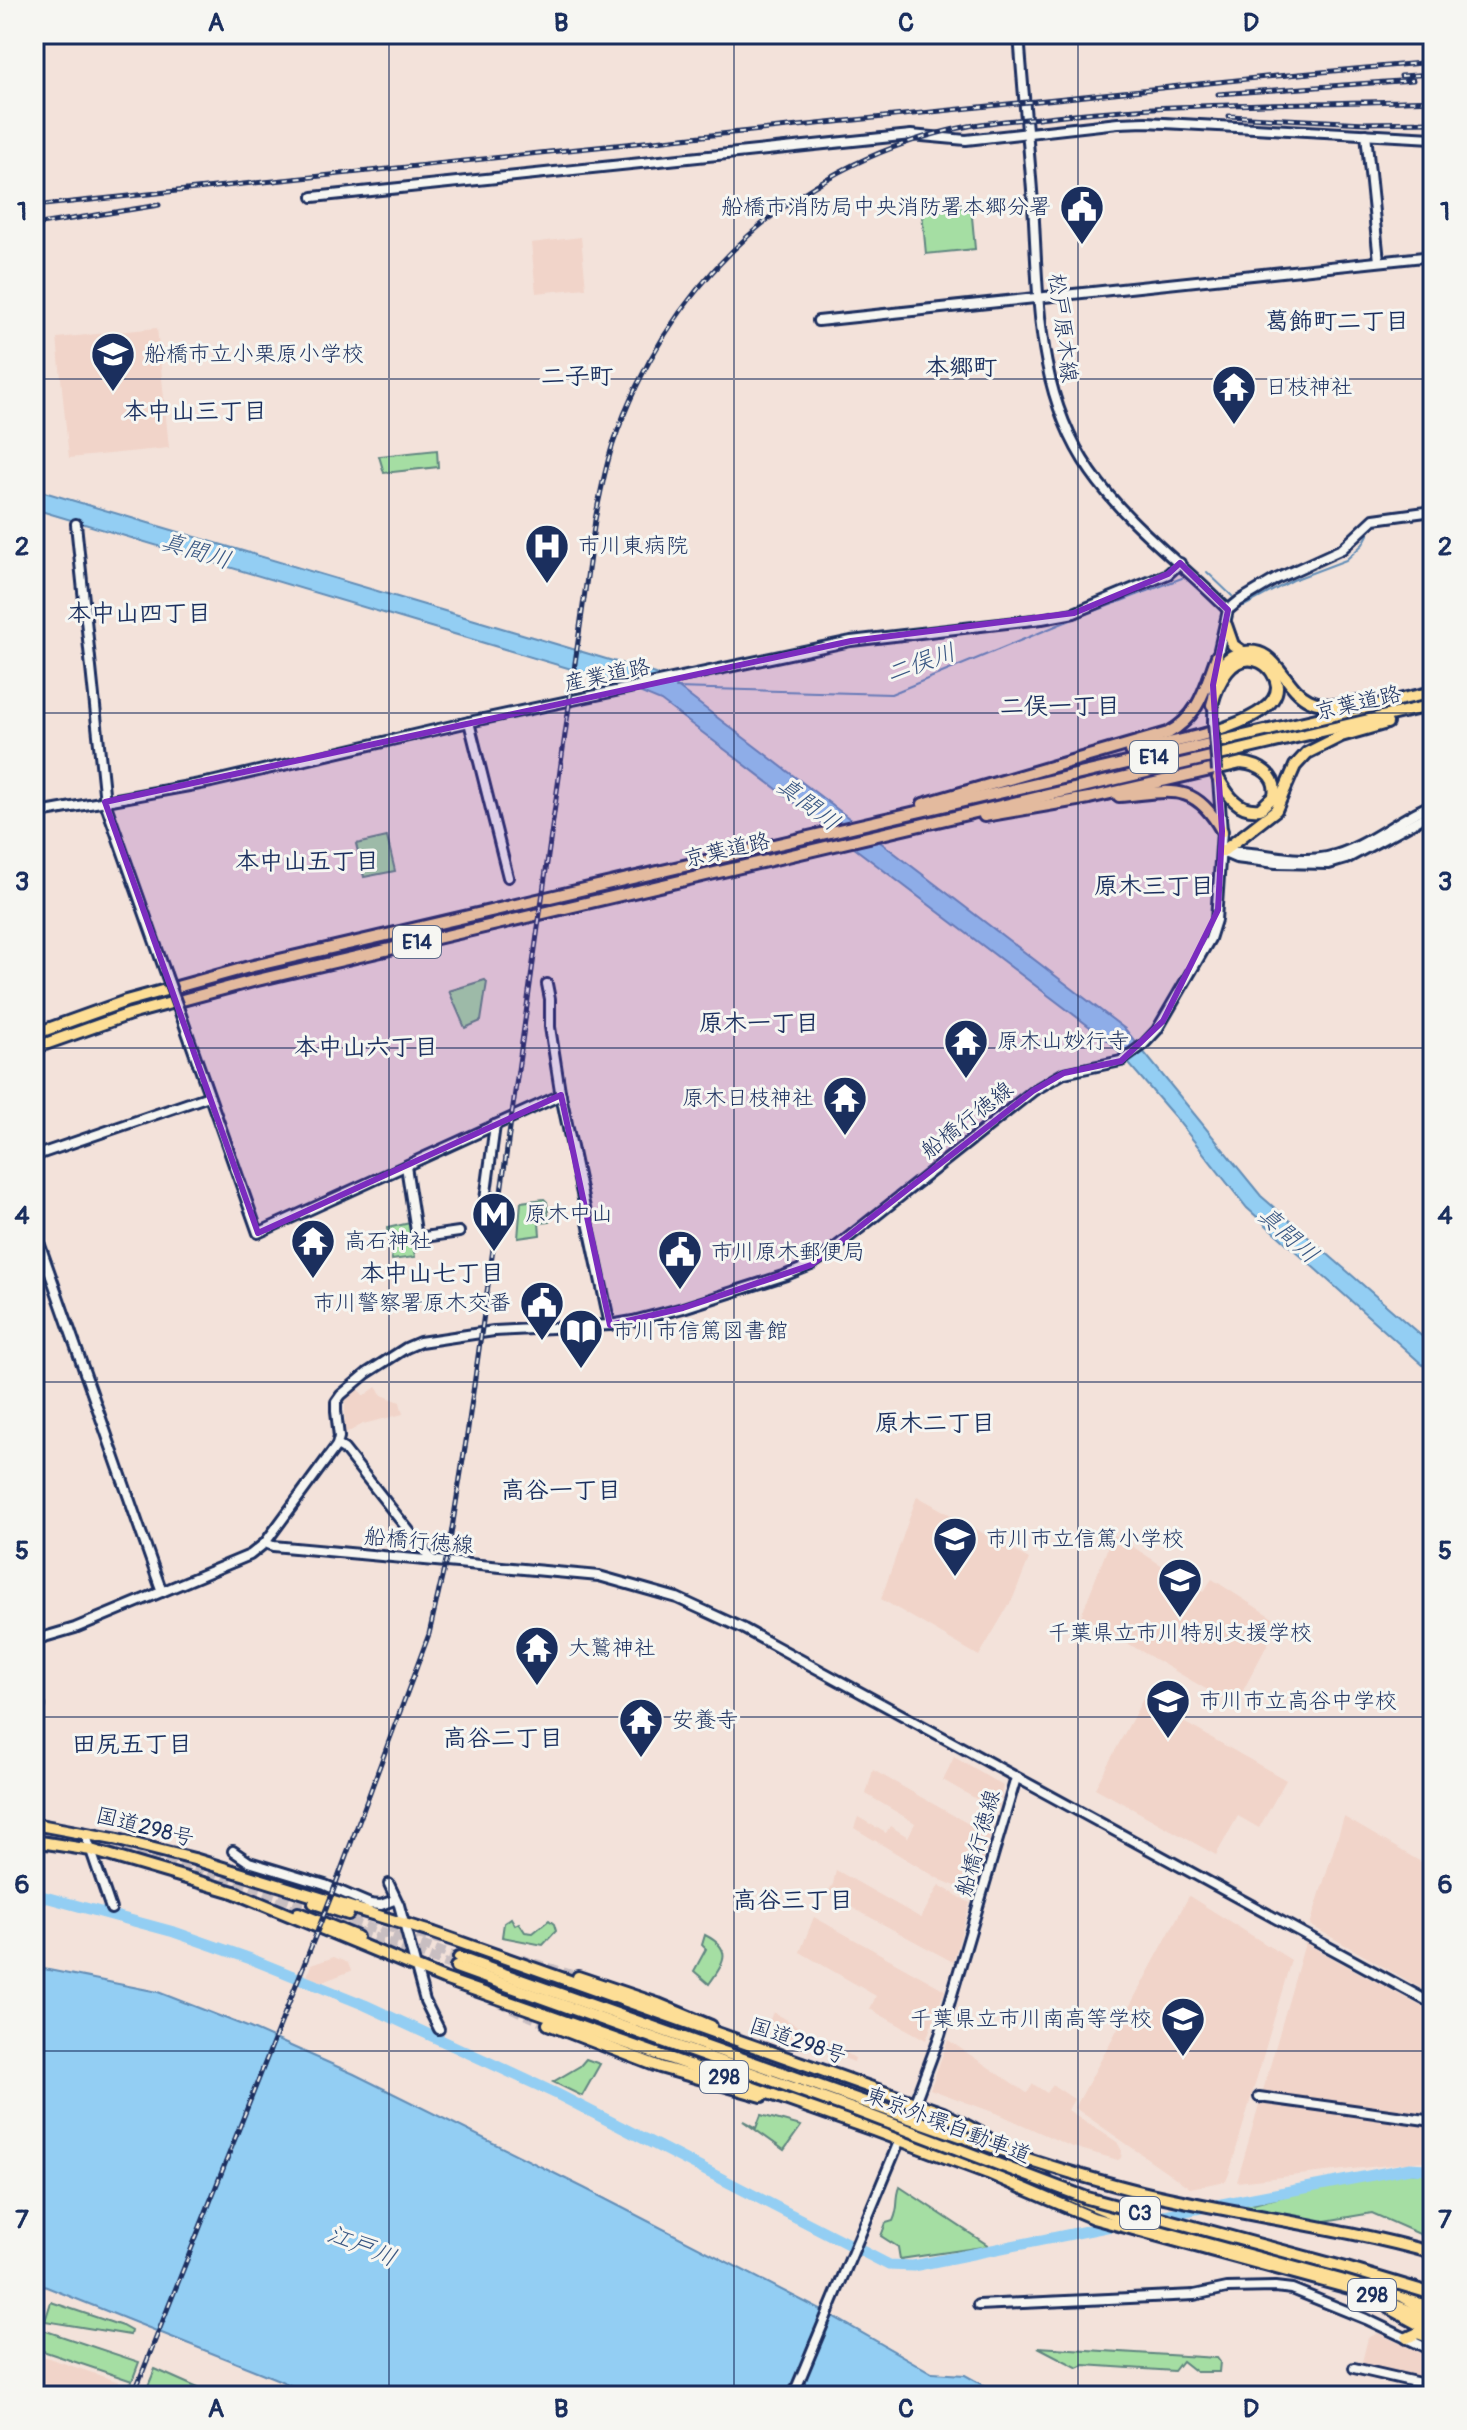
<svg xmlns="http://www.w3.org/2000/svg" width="1467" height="2430" font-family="Pangolin,'Klee One',sans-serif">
  <rect width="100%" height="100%" fill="#f3e2da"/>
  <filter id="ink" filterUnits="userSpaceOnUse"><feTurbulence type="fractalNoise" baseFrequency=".0125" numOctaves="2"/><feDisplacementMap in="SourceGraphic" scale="16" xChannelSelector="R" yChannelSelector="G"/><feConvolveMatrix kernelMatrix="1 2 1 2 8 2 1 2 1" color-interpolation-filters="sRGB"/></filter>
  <g filter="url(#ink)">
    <g fill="#f1d4c9">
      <path d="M 581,237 L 586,288 L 536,293 L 531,243 Z"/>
      <path d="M 157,328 L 169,448 L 69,458 L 57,338 Z"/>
      <path d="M 376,1387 L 382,1395 L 400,1402 L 403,1414 L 363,1424 L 345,1434 L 345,1400 L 358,1389 L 364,1396 Z"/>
      <path d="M 917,1496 L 1029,1559 L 1013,1598 L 979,1656 L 881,1599 Z"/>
      <path d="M 1113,1534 L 1203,1592 L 1212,1579 L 1279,1622 L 1235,1706 L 1081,1616 Z"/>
      <path d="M 1143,1699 L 1286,1780 L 1259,1828 L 1238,1816 L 1216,1855 L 1095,1788 Z"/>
      <path d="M 954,1757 L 1003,1786 L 997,1811 L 943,1780 Z"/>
      <path d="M 873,1770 L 990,1836 L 973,1893 L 941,1880 L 854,1828 L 858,1817 L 886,1833 L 890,1826 L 908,1837 L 915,1823 L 866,1794 Z"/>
      <path d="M 1344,1817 L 1433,1869 L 1433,1995 L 1310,1925 Z"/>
      <path d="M 836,1870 L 921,1918 L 939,1885 L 970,1903 L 953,1962 L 827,1894 L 833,1884 Z"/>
      <path d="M 1189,1896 L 1291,1960 L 1229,2174 L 1226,2181 L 1190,2188 L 1075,2108 Z"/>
      <path d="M 814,1917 L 945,1990 L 926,2040 L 870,2009 L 876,1996 L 800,1952 Z"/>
      <path d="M 1305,1943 L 1433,2013 L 1433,2160 L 1237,2182 Z"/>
      <path d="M 334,1957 L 348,1963 L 351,1971 L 322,1982 L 307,1976 L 311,1965 Z"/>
      <path d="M 773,2012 L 855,2058 L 854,2062 L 766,2029 Z"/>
      <path d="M 948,2040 L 1027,2093 L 1033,2084 L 1047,2093 L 1053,2085 L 1074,2099 L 1068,2110 L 1117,2142 L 1122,2151 L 1121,2158 L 1118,2160 L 1070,2146 L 1001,2115 L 930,2089 Z"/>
      <path d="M 1378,2333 L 1433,2359 L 1433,2380 L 1361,2366 L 1368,2338 Z"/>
      <path d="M 34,2353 L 122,2383 L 124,2387 L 120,2396 L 34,2396 Z"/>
    </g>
    <g fill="#a5dea3" stroke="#608680" stroke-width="2">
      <path d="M 971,206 L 975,249 L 926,254 L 922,212 Z"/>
      <path d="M 437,450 L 438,467 L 384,473 L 379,456 Z"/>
      <path d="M 387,837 L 395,871 L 364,877 L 356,844 Z"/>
      <path d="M 485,980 L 487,982 L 481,1021 L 465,1028 L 449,991 Z"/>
      <path d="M 544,1199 L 547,1202 L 549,1222 L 539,1223 L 540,1235 L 518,1238 L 521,1202 Z"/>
      <path d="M 410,1223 L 415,1257 L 392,1260 L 387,1228 Z"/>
      <path d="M 511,1918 L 515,1925 L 519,1923 L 525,1932 L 533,1933 L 549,1920 L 554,1924 L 556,1931 L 543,1945 L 502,1937 L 504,1923 Z"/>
      <path d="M 705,1935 C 733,1949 725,1962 709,1984 L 694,1971 L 706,1949 L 702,1945 Z"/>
      <path d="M 586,2059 L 600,2064 L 582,2096 L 553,2082 L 580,2066 Z"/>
      <path d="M 761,2115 L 801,2126 L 784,2150 L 743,2121 L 756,2128 Z"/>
      <path d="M 1405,2172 L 1426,2173 L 1430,2176 L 1425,2189 L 1433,2194 L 1433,2240 L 1372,2213 L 1313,2223 L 1241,2210 L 1241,2206 L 1250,2202 L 1254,2204 L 1314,2188 Z"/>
      <path d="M 900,2187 L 989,2246 L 900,2259 L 898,2247 L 881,2236 L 886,2223 L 893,2221 C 900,2206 895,2200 900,2187 Z"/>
      <path d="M 51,2302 L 122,2326 L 131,2331 L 130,2335 L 45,2321 Z"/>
      <path d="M 37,2328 L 139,2362 L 132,2381 L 34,2348 Z"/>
      <path d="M 1038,2347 L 1217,2358 L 1220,2362 L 1219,2372 L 1196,2372 L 1182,2361 L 1174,2371 L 1084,2365 L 1078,2368 Z"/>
      <path d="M 155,2369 L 216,2396 L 157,2396 L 146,2391 Z"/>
    </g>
    <g fill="#93cef3" stroke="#638eb7" stroke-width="2">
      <path d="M 34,489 L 623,664 L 655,674 L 676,686 L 1125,1029 L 1261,1196 L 1433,1346 L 1433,1374 L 1247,1208 L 1174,1116 L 1111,1043 L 661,701 L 615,682 L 34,509 Z"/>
      <path d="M 34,1967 L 158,1992 L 250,2028 L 354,2074 L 584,2188 L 834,2317 L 932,2373 L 965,2375 L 1003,2396 L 313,2396 L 279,2380 L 34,2282 Z"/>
    </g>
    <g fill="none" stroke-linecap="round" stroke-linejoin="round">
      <g stroke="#638eb7" stroke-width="2">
        <path d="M 1207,572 L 1232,596"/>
        <path d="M 1242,605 L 1244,606 L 1293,580 L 1346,560 L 1363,544 L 1373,525 L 1433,516"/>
        <path d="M 676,688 L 891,694 L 1063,623 L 1182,578"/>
      </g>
      <g stroke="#93cef3" stroke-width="11">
        <path d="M 34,1894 L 174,1932 L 251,1959 L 365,2005 L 557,2094 L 889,2265 L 913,2266 L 1121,2224"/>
        <path d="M 1154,2217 L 1410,2168 L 1425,2169 L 1433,2173"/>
      </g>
      <g stroke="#c8bec1" stroke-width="10" stroke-dasharray="10 5" stroke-linecap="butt">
        <path d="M 34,1829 L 159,1856 L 459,1958"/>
        <path d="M 276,1901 L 305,1916"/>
        <path d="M 345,1927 L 456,1967"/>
        <path d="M 388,1927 L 450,1942"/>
        <path d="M 520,1959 L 578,1977"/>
        <path d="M 498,2002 L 548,2024"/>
      </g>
      <g stroke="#1b2f5e" stroke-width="14">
        <g id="secondary">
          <path d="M 1019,34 C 1023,91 1029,147 1033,204 C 1039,297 1035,392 1091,472 C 1128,525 1183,564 1228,610"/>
          <path d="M 1366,134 L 1379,261"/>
          <path d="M 313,197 L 911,135 L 966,140 L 1118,123 L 1146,122 L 1433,138"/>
          <path d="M 818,321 L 1433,256"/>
          <path d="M 76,524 L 105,802 L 166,974"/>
          <path d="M 1217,658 L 1228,610 L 1239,601 L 1276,579 L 1342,549 L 1374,519 L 1433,511"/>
          <path d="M 469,722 L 508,877"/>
          <path d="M 1213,722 L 1214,676"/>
          <path d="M 34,814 L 211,782 L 469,722 L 851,641 L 1042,619 L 1074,613 L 1168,574 L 1180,563"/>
          <path d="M 1222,852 L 1236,858 L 1276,863 L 1329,864 L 1346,859 L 1433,812"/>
          <path d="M 1227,852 C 1259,850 1294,864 1327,857 C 1365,849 1397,819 1433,804"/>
          <path d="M 547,984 L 550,999 L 550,1027 L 560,1091 L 610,1325"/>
          <path d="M 182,1018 L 258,1233 L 561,1095"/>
          <path d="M 34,1156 L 209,1096"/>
          <path d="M 406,1166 L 417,1238 L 459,1232"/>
          <path d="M 485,1200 L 495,1125"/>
          <path d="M 34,1228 L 162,1592"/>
          <path d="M 337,1445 L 344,1449 L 432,1560"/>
          <path d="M 265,1543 L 273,1546 L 599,1576 L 677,1598 L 744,1629 L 1433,2004"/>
          <path d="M 34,1640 L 75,1628 L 250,1555 L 265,1543 L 337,1445 L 339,1437 L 336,1411 L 336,1402 L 341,1395 L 367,1373 L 406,1348 L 420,1342 L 494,1331 L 610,1325 L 633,1321 L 683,1308 L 786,1275 L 811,1265 L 830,1252 L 1033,1091 L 1064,1073 L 1121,1061 L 1143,1045 L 1157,1030 L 1210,939 L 1216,920 L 1222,831 L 1218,780"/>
          <path d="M 34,1708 L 40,1706"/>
          <path d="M 85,1833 L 111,1909"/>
          <path d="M 233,1851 L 249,1862 L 325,1885 L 370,1904"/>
          <path d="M 389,1884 L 399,1905 L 425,2001 L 439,2029"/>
          <path d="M 368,1904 L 381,1905 L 394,1900"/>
          <path d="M 1259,2097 L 1433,2121"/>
          <path d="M 908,2121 L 940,2035 L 1016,1778"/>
          <path d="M 978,2305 L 1194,2295 L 1227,2288 L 1275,2287 L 1292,2289 L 1366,2319 L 1433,2351"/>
          <path d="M 1354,2368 L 1433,2386"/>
          <path d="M 793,2396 L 901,2137"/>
        </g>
      </g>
      <g stroke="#1b2f5e" stroke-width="16">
        <g id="highway">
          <path d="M 1226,625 L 1233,645 L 1243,652"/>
          <path d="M 1215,680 C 1220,667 1226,656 1240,653 C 1277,643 1282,687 1309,700 C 1323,707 1344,706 1359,702"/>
          <path d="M 1131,751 C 1161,744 1279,726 1277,686 C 1276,676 1269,666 1260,662 C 1232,650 1217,685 1212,705"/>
          <path d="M 1119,796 C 1169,792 1194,780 1222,831"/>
          <path d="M 923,804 L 1168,733 C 1200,716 1205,687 1217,656"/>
          <path d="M 984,816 L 1089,798 L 1241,763 C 1260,765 1278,775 1274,796 L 1260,809 C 1238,812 1228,795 1218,778"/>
          <path d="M 1222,852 L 1276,810 L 1295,766 L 1307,753 L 1341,736 L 1387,723"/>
          <path d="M 34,1034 L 126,1001 L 249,967 L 1433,692"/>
          <path d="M 34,1048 L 130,1014 L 253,981 L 1433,705"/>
          <path d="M 34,1824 L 114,1839 L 194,1859 L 434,1933 L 943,2113 L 982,2134 L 1046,2180"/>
          <path d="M 34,1841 L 91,1850 L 237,1893"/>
          <path d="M 233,1892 L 444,1979 L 873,2130 L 988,2173 L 1093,2218 L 1364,2292 L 1431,2320"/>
          <path d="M 314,1903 L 348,1914"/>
          <path d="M 298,1913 L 357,1937"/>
          <path d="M 459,1958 L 859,2100"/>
          <path d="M 456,1967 L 855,2110"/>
          <path d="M 578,1977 L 658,2004 L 711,2026"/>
          <path d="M 548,2024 L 660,2067 L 762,2096"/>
          <path d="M 1073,2197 L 1121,2217 L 1402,2296 L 1433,2314"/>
          <path d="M 1415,2299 L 1433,2305"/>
          <path d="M 1389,2308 L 1433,2332"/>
          <path d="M 1407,2338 L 1418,2333 L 1431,2338"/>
        </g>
      </g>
      <use href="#secondary" stroke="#f6f6f2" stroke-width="8"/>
      <use href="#highway" stroke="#fdde96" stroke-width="10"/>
      <g stroke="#1b2f5e" stroke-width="5">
        <g id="rail">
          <path d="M 1401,76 L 1433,74"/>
          <path d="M 1218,94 L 1413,80"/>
          <path d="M 1229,116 L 1365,123 L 1433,122"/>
          <path d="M 34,206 L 1266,77 L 1433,62"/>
          <path d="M 34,225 L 159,205"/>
          <path d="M 133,2396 L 332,1894 L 429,1634 L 449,1547 L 467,1435 L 595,520 C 600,495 605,468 613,444 C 669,280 798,160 969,126 C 995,121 1021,120 1047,117 C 1175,102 1304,105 1433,100"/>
        </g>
      </g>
      <use href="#rail" stroke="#f6f6f2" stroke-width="2" stroke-dasharray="6" stroke-linecap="butt"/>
      <g stroke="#1b2f5e" stroke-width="14" stroke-linecap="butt">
        <g id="secondary-bridge">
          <path d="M 1213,722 L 1217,771"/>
          <path d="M 166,974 L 182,1018"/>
        </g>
      </g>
      <g stroke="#1b2f5e" stroke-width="16" stroke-linecap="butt">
        <g id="highway-bridge">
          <path d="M 859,2100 C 952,2133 1045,2168 1142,2192 C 1238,2215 1337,2226 1433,2253"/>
          <path d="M 855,2110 L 1087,2198 L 1346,2268 L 1433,2294"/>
        </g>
      </g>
      <use href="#secondary-bridge" stroke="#f6f6f2" stroke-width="8"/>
      <use href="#highway-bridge" stroke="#fdde96" stroke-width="10"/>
    </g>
  </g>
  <path fill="#7b2cbf" fill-opacity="0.2" stroke="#7b2cbf" stroke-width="6" stroke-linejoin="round" d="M 1180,563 L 1228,610 L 1213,685 L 1222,831 L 1218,910 L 1163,1021 L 1121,1061 L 1064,1073 L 1033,1091 L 811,1265 L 683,1308 L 610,1325 L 561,1095 L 258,1233 L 105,802 L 851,641 L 1074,613 L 1168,574 Z"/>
  <path fill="none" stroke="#1b2f5e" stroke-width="2" stroke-opacity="0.55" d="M 389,34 L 389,2396M 734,34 L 734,2396M 1078,34 L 1078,2396M 34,379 L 1433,379M 34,713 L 1433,713M 34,1048 L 1433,1048M 34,1382 L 1433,1382M 34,1717 L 1433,1717M 34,2051 L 1433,2051"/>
  <defs>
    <g id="civic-pin" transform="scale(2.3)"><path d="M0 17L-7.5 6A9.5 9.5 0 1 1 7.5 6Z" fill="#1b2f5e" stroke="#f6f6f2"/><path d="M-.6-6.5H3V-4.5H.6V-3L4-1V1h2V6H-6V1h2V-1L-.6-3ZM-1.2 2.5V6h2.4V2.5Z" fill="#fff"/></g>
    <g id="school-pin" transform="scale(2.3)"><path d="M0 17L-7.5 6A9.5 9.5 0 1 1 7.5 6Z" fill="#1b2f5e" stroke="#f6f6f2"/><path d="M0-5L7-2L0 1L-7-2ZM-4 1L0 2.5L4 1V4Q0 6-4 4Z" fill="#fff"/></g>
    <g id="temple-pin" transform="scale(2.3)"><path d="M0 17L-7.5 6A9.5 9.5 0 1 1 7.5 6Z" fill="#1b2f5e" stroke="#f6f6f2"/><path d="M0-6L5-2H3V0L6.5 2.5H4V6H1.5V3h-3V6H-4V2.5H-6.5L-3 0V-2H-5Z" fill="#fff"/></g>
    <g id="hospital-pin" transform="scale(2.3)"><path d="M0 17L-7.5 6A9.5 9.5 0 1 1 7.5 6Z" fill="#1b2f5e" stroke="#f6f6f2"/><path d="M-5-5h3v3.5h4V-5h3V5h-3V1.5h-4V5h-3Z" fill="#fff"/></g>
    <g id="metro-pin" transform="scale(2.3)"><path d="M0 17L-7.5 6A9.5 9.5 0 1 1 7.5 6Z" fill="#1b2f5e" stroke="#f6f6f2"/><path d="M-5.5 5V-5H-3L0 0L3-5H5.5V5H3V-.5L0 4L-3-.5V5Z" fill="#fff"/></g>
    <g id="library-pin" transform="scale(2.3)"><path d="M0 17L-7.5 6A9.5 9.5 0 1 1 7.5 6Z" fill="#1b2f5e" stroke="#f6f6f2"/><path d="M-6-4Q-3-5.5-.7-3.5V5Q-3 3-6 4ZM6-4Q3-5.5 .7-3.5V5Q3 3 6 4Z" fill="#fff"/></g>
  </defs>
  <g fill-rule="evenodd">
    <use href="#civic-pin" x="1082" y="207"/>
    <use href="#school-pin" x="113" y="354"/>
    <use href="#temple-pin" x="1234" y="387"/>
    <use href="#hospital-pin" x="547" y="546"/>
    <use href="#temple-pin" x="966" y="1041"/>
    <use href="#temple-pin" x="845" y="1098"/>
    <use href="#metro-pin" x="494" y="1214"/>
    <use href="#temple-pin" x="313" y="1241"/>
    <use href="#civic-pin" x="680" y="1252"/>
    <use href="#civic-pin" x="542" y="1303"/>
    <use href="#library-pin" x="581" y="1331"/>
    <use href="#school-pin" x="955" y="1539"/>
    <use href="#school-pin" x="1180" y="1580"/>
    <use href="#temple-pin" x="537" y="1648"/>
    <use href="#school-pin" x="1168" y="1701"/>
    <use href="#temple-pin" x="641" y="1720"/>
    <use href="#school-pin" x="1183" y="2019"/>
  </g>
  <g text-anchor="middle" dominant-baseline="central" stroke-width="6" stroke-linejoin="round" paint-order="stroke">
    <g fill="#f6f6f2" stroke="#5d6b8a" stroke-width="2">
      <rect x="1130" y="741" width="48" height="32" rx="6"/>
      <rect x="393" y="926" width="48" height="32" rx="6"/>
      <rect x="700" y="2061" width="48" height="32" rx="6"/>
      <rect x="1120" y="2197" width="40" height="32" rx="6"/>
      <rect x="1348" y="2279" width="48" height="32" rx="6"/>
    </g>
    <g font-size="20" font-weight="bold" fill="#1b2f5e">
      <text x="1154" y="757">E14</text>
      <text x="417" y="942">E14</text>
      <text x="724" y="2077">298</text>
      <text x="1140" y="2213">C3</text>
      <text x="1372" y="2295">298</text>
    </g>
    <g font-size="22" fill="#1b2f5e" stroke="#f6f6f2" text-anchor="start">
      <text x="1051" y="207" text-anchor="end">船橋市消防局中央消防署本郷分署</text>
      <text x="144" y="354">船橋市立小栗原小学校</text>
      <text x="1265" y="387">日枝神社</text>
      <text x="578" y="546">市川東病院</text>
      <text x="997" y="1041">原木山妙行寺</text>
      <text x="814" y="1098" text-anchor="end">原木日枝神社</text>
      <text x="525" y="1214">原木中山</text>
      <text x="344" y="1241">高石神社</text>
      <text x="711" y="1252">市川原木郵便局</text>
      <text x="511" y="1303" text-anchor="end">市川警察署原木交番</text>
      <text x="612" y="1331">市川市信篤図書館</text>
      <text x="986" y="1539">市川市立信篤小学校</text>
      <text x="1180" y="1633" text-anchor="middle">千葉県立市川特別支援学校</text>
      <text x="568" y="1648">大鷲神社</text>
      <text x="1199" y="1701">市川市立高谷中学校</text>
      <text x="672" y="1720">安養寺</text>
      <text x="1152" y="2019" text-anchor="end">千葉県立市川南高等学校</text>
    </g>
    <g font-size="22" fill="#1b2f5e" stroke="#f6f6f2">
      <text transform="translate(1063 328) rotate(83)">松戸原木線</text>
      <text transform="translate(607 675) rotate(-12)">産業道路</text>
      <text transform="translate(1358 703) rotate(-13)">京葉道路</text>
      <text transform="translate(727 850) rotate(-13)">京葉道路</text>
      <text transform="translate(967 1120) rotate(-38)">船橋行徳線</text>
      <text transform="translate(419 1541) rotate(5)">船橋行徳線</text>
      <text transform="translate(145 1827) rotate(14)">国道298号</text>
      <text transform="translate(978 1843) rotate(-74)">船橋行徳線</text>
      <text transform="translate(798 2041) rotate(19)">国道298号</text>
      <text transform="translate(948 2125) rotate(21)">東京外環自動車道</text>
    </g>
    <g font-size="24" font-weight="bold" fill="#1b2f5e" stroke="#f6f6f2">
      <text x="1337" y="321">葛飾町二丁目</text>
      <text x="961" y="367">本郷町</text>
      <text x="577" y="376">二子町</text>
      <text x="195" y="411">本中山三丁目</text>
      <text x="139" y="613">本中山四丁目</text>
      <text x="1060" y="706">二俣一丁目</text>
      <text x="307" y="861">本中山五丁目</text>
      <text x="1154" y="886">原木三丁目</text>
      <text x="759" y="1023">原木一丁目</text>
      <text x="366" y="1047">本中山六丁目</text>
      <text x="432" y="1273">本中山七丁目</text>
      <text x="935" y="1423">原木二丁目</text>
      <text x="561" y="1490">高谷一丁目</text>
      <text x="503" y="1738">高谷二丁目</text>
      <text x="132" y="1744">田尻五丁目</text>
      <text x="793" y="1900">高谷三丁目</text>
    </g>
    <g font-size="24" font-style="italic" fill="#395783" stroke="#f6f6f2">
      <text transform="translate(196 551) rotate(17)">真間川</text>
      <text transform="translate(921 663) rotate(-19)">二俣川</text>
      <text transform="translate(808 804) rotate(37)">真間川</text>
      <text transform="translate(1288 1235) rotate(42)">真間川</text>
      <text transform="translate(362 2246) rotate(22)">江戸川</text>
    </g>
  </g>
  <rect width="1467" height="2430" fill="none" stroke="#f6f6f2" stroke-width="88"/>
  <rect x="44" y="44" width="1379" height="2342" fill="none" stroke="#1b2f5e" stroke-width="3"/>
  <g font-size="26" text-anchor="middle" font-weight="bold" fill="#1b2f5e">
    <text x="216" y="31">A</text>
    <text x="561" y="31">B</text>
    <text x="906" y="31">C</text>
    <text x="1251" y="31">D</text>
    <text x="22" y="220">1</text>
    <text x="1445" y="220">1</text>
    <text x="22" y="555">2</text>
    <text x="1445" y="555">2</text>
    <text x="22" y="890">3</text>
    <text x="1445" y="890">3</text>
    <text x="22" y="1224">4</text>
    <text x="1445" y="1224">4</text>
    <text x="22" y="1559">5</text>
    <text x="1445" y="1559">5</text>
    <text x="22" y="1893">6</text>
    <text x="1445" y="1893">6</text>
    <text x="22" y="2228">7</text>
    <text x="1445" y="2228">7</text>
    <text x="216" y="2417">A</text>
    <text x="561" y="2417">B</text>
    <text x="906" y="2417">C</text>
    <text x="1251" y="2417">D</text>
  </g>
</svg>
